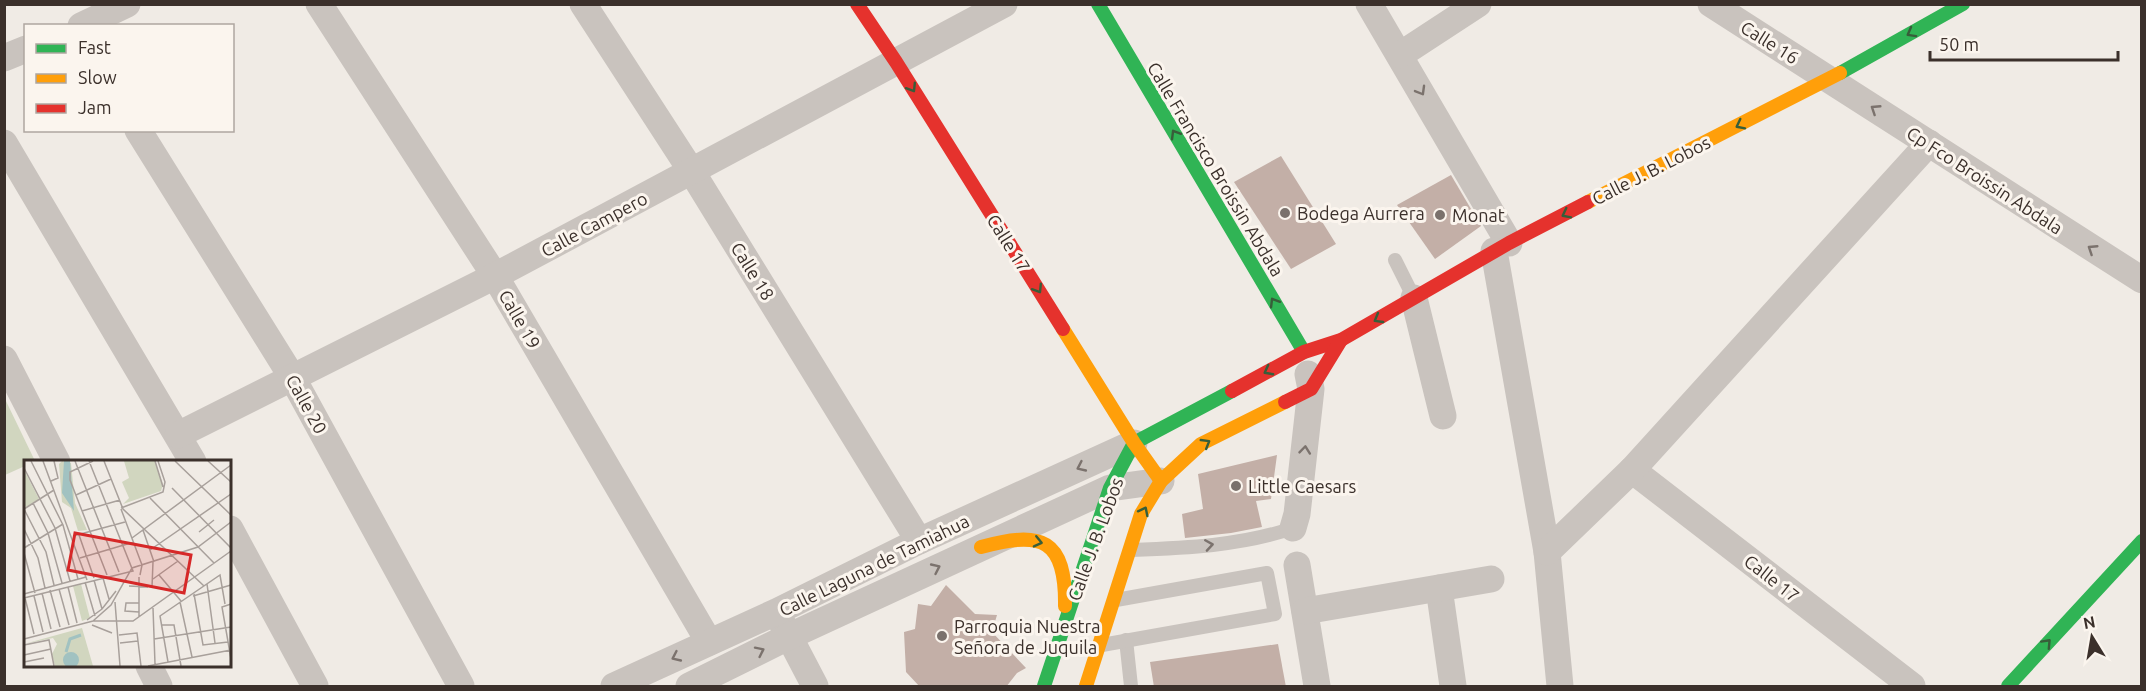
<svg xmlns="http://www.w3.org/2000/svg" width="2146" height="691" font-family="Ubuntu,sans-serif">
  <rect width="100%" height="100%" fill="#f0ebe5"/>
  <path fill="#d1d6bf" d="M 5,399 L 35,461 L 26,462 L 25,466 L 5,475 Z"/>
  <g fill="#c3afa7">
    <path d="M 1281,156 L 1336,244 L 1291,269 L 1234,182 Z"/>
    <path d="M 1451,175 L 1481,226 L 1435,259 L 1397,205 Z"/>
    <path d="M 1277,455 L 1271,499 L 1256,501 L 1262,527 L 1231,533 L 1185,538 L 1182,514 L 1203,509 L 1198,474 Z"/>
    <path d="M 946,585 L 975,614 L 997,615 L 992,632 L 1026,668 L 1017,673 L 1006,687 L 920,687 L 906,672 L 904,632 L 915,629 L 918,604 L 931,606 Z"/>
    <path d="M 1278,644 L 1286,687 L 1154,687 L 1150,662 Z"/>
  </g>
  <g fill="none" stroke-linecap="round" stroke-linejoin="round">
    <g stroke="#c9c3be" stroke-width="14">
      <path d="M 1395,260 L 1414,298"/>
      <path d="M 1130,550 C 1184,548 1241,546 1293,528"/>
      <path d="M 1126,640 L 1131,686"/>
      <path d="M 1102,645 L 1275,614 L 1267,573 L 1116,600"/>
    </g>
    <g stroke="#c9c3be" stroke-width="27">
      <path d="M 319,4 L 495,276 L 709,642"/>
      <path d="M 583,4 L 692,172 L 919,541"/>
      <path d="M 1369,4 L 1509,243"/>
      <path d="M 1711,4 L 2142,280"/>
      <path d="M 81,26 L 127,4"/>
      <path d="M 1400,55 L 1478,4"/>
      <path d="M 4,58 L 26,49"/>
      <path d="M 138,130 L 292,377 L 461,686"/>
      <path d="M 4,143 L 193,462"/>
      <path d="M 1494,251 L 1547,552 L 1560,686"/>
      <path d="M 1414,298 L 1443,416"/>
      <path d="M 4,359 L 57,462"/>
      <path d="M 178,435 L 495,276 L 1004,4"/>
      <path d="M 1632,470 L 1912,686"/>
      <path d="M 1293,528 L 1297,514 L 1311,389 L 1308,374"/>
      <path d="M 230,529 L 315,686"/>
      <path d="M 1547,552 L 1632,470 L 1929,143"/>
      <path d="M 1297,565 L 1317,686"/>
      <path d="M 1439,588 L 1453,686"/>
      <path d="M 1305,611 L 1491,579"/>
      <path d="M 781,621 L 815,686"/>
      <path d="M 149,666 L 159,686"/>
      <path d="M 614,686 L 776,612 L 919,541 L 1134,443"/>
      <path d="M 689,686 L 790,636 L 1110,488 L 1161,481"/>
    </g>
    <g stroke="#30b455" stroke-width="14">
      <path d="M 1098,4 L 1304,352"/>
      <path d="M 1840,73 L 1963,4"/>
      <path d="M 1044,686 L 1110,488 L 1134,443 L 1232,391"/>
      <path d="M 2008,686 L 2142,541"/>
    </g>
    <g stroke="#ff9f0a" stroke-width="14">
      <path d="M 1588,202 L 1840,73"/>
      <path d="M 1063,329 L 1134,443 L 1161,481"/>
      <path d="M 981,547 C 1042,530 1066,539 1065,606"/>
      <path d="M 1086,686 L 1141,514 L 1161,481 L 1201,444 L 1285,402"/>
    </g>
    <g stroke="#e5322d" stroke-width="14">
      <path d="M 857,4 L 896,62 L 1063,329"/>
      <path d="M 1232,391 L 1304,352 L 1341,340 L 1509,243 L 1588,202"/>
      <path d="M 1285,402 L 1311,389 L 1341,340"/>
    </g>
  </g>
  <defs><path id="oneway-chevron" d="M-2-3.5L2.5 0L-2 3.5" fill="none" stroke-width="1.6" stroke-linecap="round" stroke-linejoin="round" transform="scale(1.5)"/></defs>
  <g stroke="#375e3a">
    <use href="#oneway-chevron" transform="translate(1911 33) rotate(151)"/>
    <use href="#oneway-chevron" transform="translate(912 88) rotate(58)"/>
    <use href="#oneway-chevron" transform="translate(1740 125) rotate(153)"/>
    <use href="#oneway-chevron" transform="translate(1175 134) rotate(-121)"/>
    <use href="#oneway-chevron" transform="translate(1566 214) rotate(153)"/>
    <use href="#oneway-chevron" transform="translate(1038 289) rotate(58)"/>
    <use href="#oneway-chevron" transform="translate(1274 302) rotate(-121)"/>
    <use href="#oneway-chevron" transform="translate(1378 319) rotate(150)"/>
    <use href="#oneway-chevron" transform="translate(1268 371) rotate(152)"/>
    <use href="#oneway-chevron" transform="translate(1206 443) rotate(-31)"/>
    <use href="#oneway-chevron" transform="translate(1144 511) rotate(-63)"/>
    <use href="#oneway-chevron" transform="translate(1038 542) rotate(13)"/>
    <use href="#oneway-chevron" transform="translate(2047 643) rotate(-47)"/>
  </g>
  <g stroke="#7b726d">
    <use href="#oneway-chevron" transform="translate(1421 91) rotate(60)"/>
    <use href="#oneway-chevron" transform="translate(1875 109) rotate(-147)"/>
    <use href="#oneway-chevron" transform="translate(2092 249) rotate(-147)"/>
    <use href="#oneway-chevron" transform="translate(1305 450) rotate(-84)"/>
    <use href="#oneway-chevron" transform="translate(1081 467) rotate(155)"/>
    <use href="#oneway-chevron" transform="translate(1209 545) rotate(-9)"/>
    <use href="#oneway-chevron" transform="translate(936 568) rotate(-25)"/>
    <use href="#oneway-chevron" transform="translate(760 651) rotate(-26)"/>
    <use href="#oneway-chevron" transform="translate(676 657) rotate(155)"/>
  </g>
  <g fill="#7a716c" stroke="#fbf5ee" stroke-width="2">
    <circle cx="1285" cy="213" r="6"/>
    <circle cx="1440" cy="215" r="6"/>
    <circle cx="1236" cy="486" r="6"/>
    <circle cx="942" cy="636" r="6"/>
  </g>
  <g text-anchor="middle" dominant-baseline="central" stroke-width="6" stroke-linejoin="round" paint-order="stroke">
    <g font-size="18" fill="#3b302b" stroke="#fbf5ee">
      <text transform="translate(1770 42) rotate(32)">Calle 16</text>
      <text transform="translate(1216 169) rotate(59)">Calle Francisco Broissin Abdala</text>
      <text transform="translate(1651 170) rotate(-27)">Calle J. B. Lobos</text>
      <text transform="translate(1985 180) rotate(33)">Cp Fco Broissin Abdala</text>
      <text transform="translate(594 224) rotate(-28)">Calle Campero</text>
      <text transform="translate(1009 243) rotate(58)">Calle 17</text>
      <text transform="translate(753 271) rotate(58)">Calle 18</text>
      <text transform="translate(520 319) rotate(60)">Calle 19</text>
      <text transform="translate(307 404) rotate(61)">Calle 20</text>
      <text transform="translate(1095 539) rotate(-70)">Calle J. B. Lobos</text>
      <text transform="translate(874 565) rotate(-26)">Calle Laguna de Tamiahua</text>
      <text transform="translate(1772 578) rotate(38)">Calle 17</text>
    </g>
    <g font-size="18" fill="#3b302b" stroke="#fbf5ee" text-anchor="start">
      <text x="1297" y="213">Bodega Aurrera</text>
      <text x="1452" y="215">Monat</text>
      <text x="1248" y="486">Little Caesars</text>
      <text x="954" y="626">Parroquia Nuestra<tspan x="954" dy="21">Señora de Juquila</tspan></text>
    </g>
  </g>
  <g transform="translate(24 460)">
    <rect width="207" height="207" fill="#f0ebe5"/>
    <path d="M 38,1 L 47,3 L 51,43 L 63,70 L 54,71 L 47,48 L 38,42 L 35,4 ZM 100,1 L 131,1 L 139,24 L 137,31 L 99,44 L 105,38 L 98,22 L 105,18 ZM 0,10 L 15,39 L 2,47 L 0,46 ZM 57,124 L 66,158 L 58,161 L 49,126 ZM 58,168 L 69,206 L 31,206 L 28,194 L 33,184 L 29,178 L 0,184 Z" fill="#d1d6bf"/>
    <path d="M 40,1 L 46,1 L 50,51 L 38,33 ZM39 200a8 8 0 1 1 16 0a8 8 0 1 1-16 0Z" fill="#a1c2c1"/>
    <path fill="none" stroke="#a1c2c1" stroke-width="3" d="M 42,192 L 46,179 L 57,175"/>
    <path fill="none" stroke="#a8a09b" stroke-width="1.5" d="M 7,1 L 39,65 L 54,119M 19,1 L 63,120M 51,1 L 95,112M 69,1 L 46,12 L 46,20 L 83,115M 80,1 L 99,49 L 180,126M 131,1 L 139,27M 151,1 L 207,55M 184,1 L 207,22M 0,8 L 31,68 L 46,121M 27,21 L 34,18 L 30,1M 148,28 L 207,88M 52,35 L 87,19M 126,38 L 190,103M 9,43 L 24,73 L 38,123M 97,48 L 139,32 L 141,22 L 134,1M 0,49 L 22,92 L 30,125M 0,49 L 30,30M 97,49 L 118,105 L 116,115M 58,51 L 96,40M 0,69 L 14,98 L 21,128M 119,70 L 130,102M 175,72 L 190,60M 55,75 L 70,118M 49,76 L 101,62M 108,78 L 207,5M 0,88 L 39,64M 126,90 L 207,34M 0,93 L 11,133M 56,98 L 110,82M 135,115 L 157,141M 79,118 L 85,139M 129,119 L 154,101M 70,120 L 78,149M 61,122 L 71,156M 183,124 L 191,183M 105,126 L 124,127M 44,127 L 53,163M 128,127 L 129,102M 35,129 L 45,165M 26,130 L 36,167M 18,133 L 27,169M 0,134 L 62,117M 170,134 L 179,185 L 204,182M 10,136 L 19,172M 169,136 L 207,125M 0,138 L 109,111 L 65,1M 1,138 L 10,174M 91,142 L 96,206M 156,142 L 168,197M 207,144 L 198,147 L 207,199M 129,148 L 131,204M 115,152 L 101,151 L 102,143 L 115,143M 115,158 L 115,117M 63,160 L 78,149 L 92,131M 69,161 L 87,145 L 108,108 L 174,87 L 207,62M 68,165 L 88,173M 137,165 L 150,165 L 157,206M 95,175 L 113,173 L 117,206M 0,179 L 69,161 L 109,161 L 207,91M 130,179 L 207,167M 96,183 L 114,181M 0,185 L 25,180 L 30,206M 0,195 L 27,189M 0,202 L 20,198M 144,202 L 136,156 L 196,115 L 201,144M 124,206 L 207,190"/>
    <path fill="#d62828" fill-opacity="0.15" stroke="#d62828" stroke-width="3" d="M 51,73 L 167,95 L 160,133 L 44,110 Z"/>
    <rect width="207" height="207" fill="none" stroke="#3b302b" stroke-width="3"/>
  </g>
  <rect width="2146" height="691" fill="none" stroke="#3b302b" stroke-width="12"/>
  <rect x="24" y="24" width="210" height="108" fill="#fbf5ee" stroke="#aea6a0" stroke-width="1.5"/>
  <rect x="36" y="44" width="30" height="9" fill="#30b455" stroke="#aea6a0" stroke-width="1.5"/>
  <text x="78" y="54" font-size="18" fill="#3b302b">Fast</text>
  <rect x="36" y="74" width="30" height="9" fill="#ff9f0a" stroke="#aea6a0" stroke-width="1.5"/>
  <text x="78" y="84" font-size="18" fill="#3b302b">Slow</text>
  <rect x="36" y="104" width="30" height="9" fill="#e5322d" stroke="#aea6a0" stroke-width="1.5"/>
  <text x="78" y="114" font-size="18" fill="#3b302b">Jam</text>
  <g transform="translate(2092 637) rotate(349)" stroke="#fbf5ee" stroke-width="4.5" paint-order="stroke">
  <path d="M0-4.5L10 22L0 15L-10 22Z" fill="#3b302b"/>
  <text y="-9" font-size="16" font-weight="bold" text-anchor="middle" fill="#3b302b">N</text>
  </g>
  <path d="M1930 51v9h188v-9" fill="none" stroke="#3b302b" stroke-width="3"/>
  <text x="1939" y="51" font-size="18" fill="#3b302b" stroke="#fbf5ee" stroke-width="4.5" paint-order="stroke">50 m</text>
</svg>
